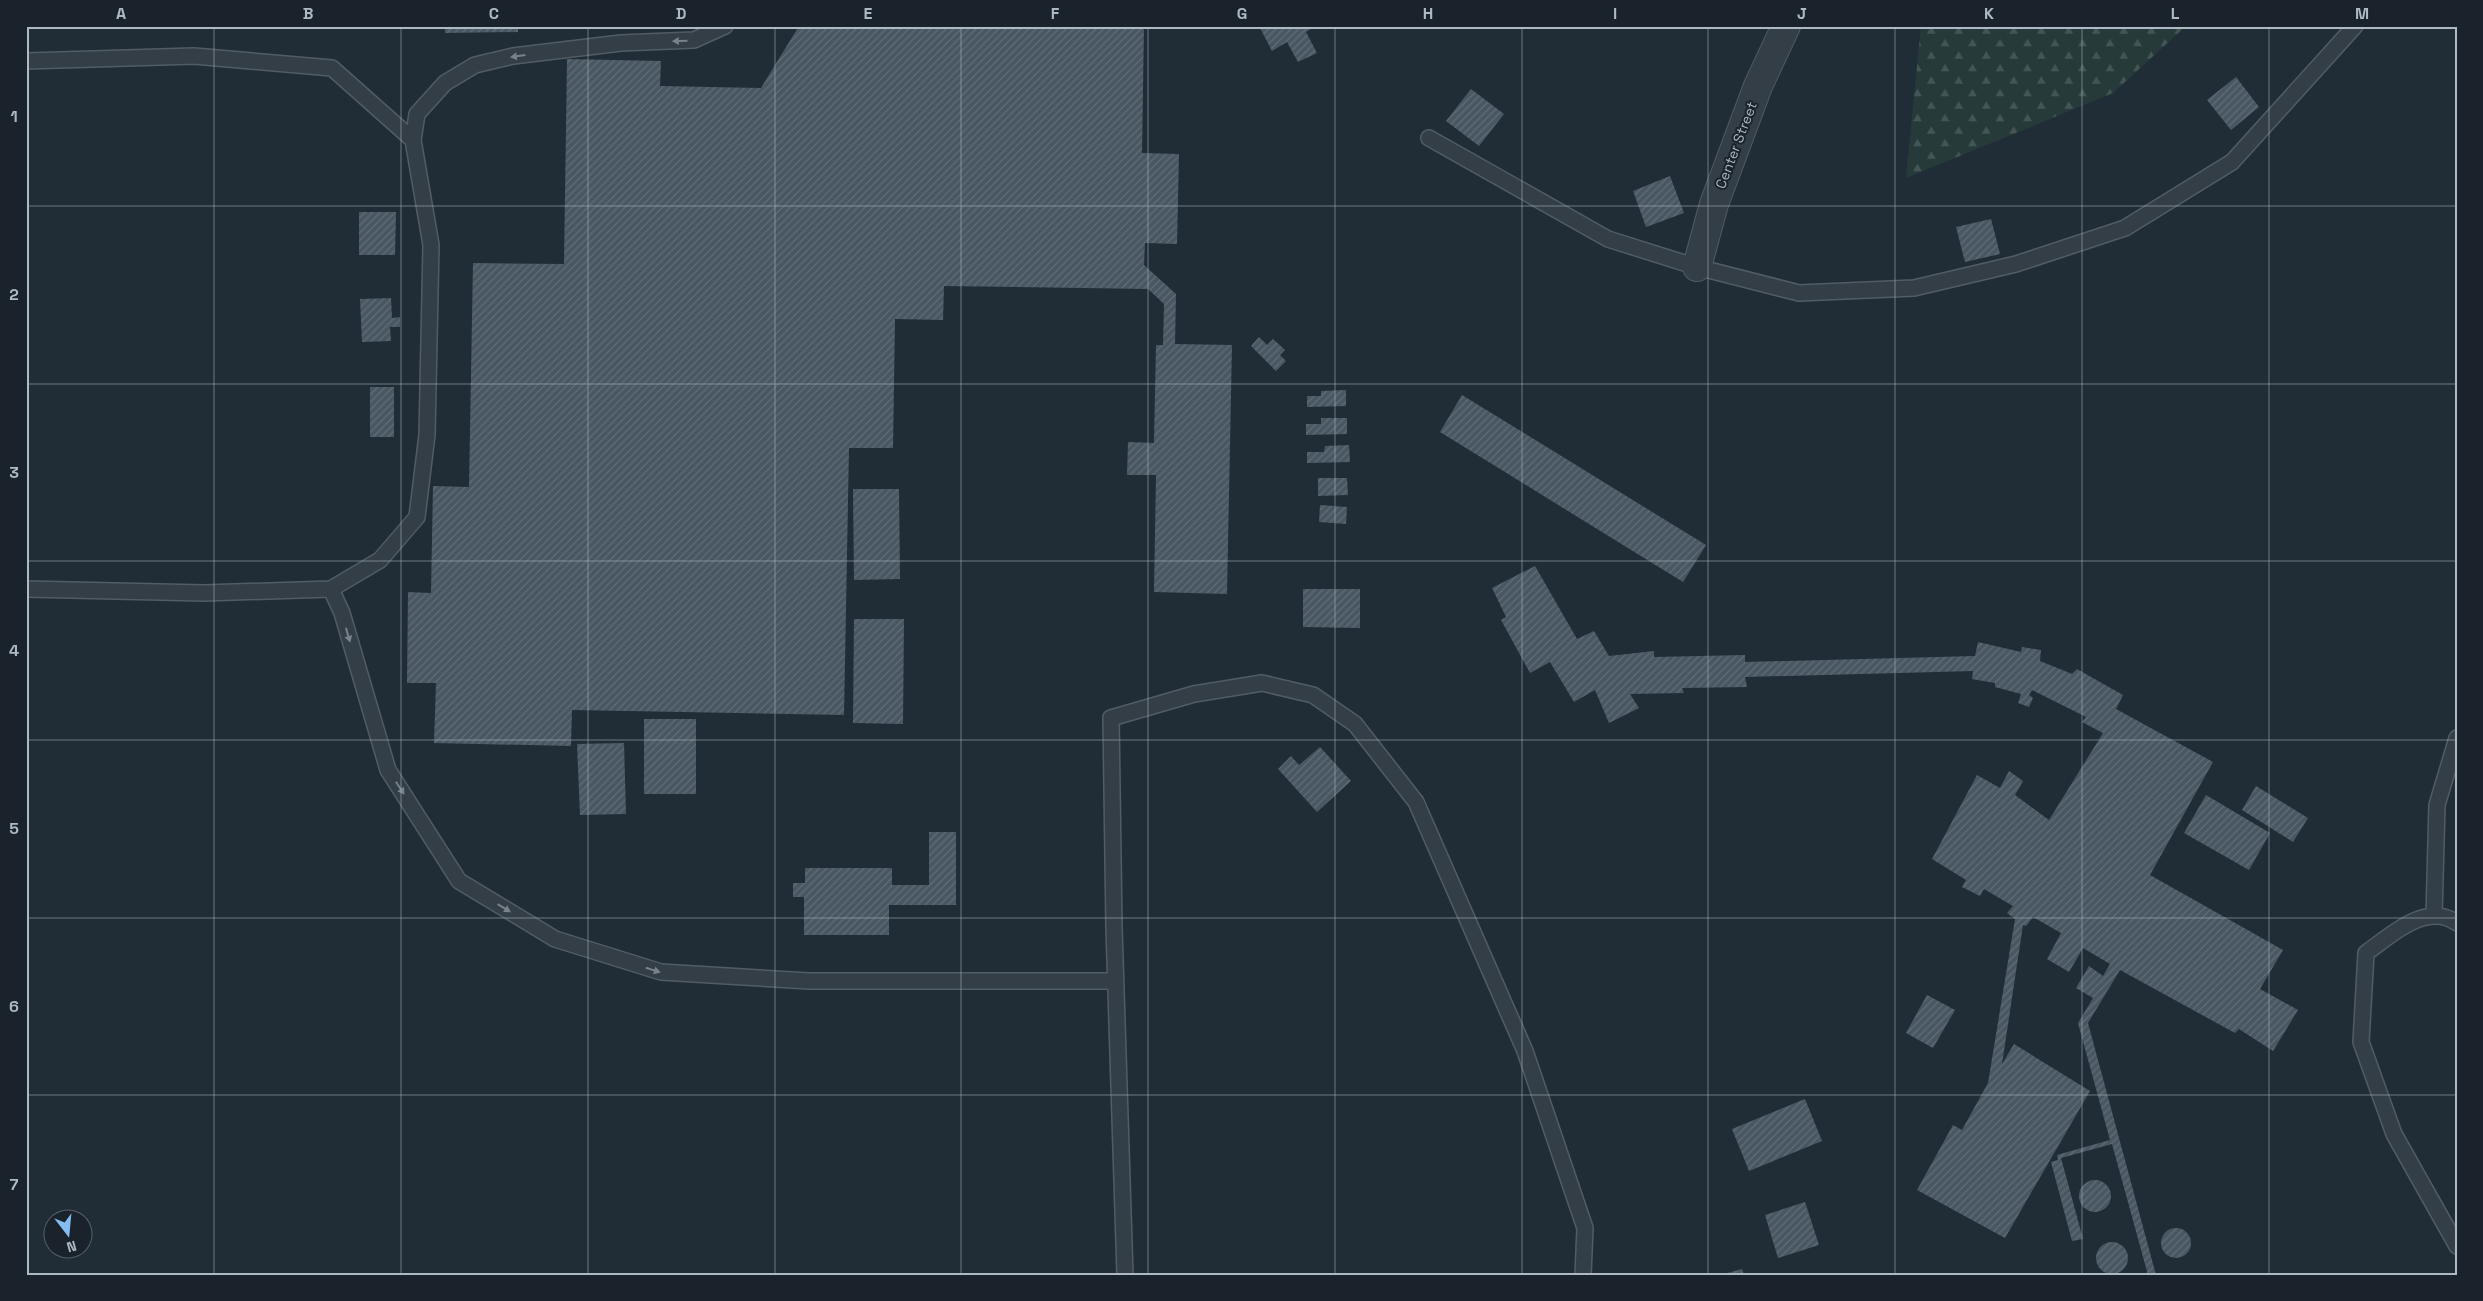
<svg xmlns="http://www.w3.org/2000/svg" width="2483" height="1301" font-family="'Space Grotesk',sans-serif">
  <defs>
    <pattern id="forest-firs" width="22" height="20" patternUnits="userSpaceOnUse" patternTransform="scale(1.25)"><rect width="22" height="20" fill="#263b39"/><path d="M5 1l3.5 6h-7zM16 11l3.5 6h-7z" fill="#435554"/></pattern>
    <pattern id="building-hatch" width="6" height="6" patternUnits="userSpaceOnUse" patternTransform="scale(1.25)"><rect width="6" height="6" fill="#495762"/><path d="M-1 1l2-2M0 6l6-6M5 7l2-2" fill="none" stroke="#616d77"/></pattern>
  </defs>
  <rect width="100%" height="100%" fill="#212d36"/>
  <path fill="url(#forest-firs)" d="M 1921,26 L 2186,26 L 2113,93 L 1906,178 Z"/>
  <g fill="url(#building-hatch)">
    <path d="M 445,26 L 518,26 L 518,32 L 445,33 Z"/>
    <path d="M 799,26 L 1144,26 L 1142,153 L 1179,154 L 1177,244 L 1145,243 L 1144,265 L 1176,294 L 1175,344 L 1232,345 L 1227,594 L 1154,592 L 1156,475 L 1127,475 L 1128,442 L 1154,443 L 1156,345 L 1163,345 L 1164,304 L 1148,289 L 944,286 L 943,320 L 895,319 L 893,448 L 849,448 L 844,715 L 572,710 L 571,746 L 434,743 L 436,683 L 407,683 L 408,592 L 431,593 L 433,486 L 469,487 L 473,263 L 564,264 L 567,59 L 661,61 L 660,86 L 761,88 Z"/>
    <path d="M 1259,26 L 1316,26 L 1306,32 L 1317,53 L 1298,62 L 1287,42 L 1272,51 Z"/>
    <path d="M 2236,77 L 2259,107 L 2231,130 L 2207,100 Z"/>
    <path d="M 1471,89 L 1504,114 L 1479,146 L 1446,121 Z"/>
    <path d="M 1670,176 L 1684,213 L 1646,227 L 1633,191 Z"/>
    <path d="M 359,212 L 396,212 L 395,255 L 359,255 Z"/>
    <path d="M 1991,219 L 2000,254 L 1965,262 L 1956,227 Z"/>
    <path d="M 391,298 L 392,318 L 400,317 L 400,327 L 390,327 L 391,341 L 362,342 L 360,299 Z"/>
    <path d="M 1259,337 L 1267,345 L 1273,339 L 1285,350 L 1280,355 L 1286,361 L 1276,371 L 1251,346 Z"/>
    <rect x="370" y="387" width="24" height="50"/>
    <path d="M 1346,390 L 1346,406 L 1307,407 L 1307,396 L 1321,396 L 1321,391 Z"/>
    <path d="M 1462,395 L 1706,545 L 1683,582 L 1440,432 Z"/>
    <path d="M 1321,418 L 1347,418 L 1347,434 L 1306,435 L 1306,424 L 1321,424 Z"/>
    <path d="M 1349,445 L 1350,462 L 1307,463 L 1307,452 L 1324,452 L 1325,446 Z"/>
    <path d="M 1318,478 L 1347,478 L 1348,495 L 1318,496 Z"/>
    <path d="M 853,489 L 899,489 L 900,579 L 854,580 Z"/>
    <path d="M 1320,505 L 1347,507 L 1346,524 L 1319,522 Z"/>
    <path d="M 1535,566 L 1577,639 L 1594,631 L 1609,656 L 1654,651 L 1654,657 L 1745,655 L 1745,662 L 1975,656 L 1978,642 L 2021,652 L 2022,647 L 2041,650 L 2040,661 L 2072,674 L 2077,669 L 2123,695 L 2116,709 L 2213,762 L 2150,875 L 2283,950 L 2260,989 L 2298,1010 L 2273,1051 L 2239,1029 L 2235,1033 L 2120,970 L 2088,1023 L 2156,1275 L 2148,1275 L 2112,1144 L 2061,1158 L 2083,1239 L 2072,1241 L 2051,1162 L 2058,1160 L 2057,1155 L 2110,1140 L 2078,1023 L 2093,998 L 2076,988 L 2089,966 L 2103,976 L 2110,964 L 2083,948 L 2069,972 L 2047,959 L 2061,933 L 2033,917 L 2026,926 L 2023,925 L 2002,1064 L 2014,1044 L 2090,1091 L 2005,1238 L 1917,1190 L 1953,1125 L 1962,1130 L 1988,1083 L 2015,919 L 2007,913 L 2013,906 L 1984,889 L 1980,896 L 1962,887 L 1966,880 L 1932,859 L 1977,775 L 2000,788 L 2009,771 L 2023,781 L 2015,795 L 2049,820 L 2103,733 L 2082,722 L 2086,717 L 2032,690 L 2029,695 L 2033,698 L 2029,707 L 2018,703 L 2021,694 L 1995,687 L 1995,683 L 1972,679 L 1973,671 L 1745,677 L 1747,687 L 1682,688 L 1684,693 L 1630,694 L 1639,708 L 1609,723 L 1595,690 L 1574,702 L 1550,662 L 1530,673 L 1501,620 L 1506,617 L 1492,588 Z"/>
    <path d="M 1303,589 L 1360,589 L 1360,628 L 1303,627 Z"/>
    <path d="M 854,619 L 904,619 L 903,724 L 853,723 Z"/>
    <rect x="644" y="719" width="52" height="75"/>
    <path d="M 624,743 L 626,814 L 580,815 L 577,744 Z"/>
    <path d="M 1320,747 L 1351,781 L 1317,812 L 1278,769 L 1291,756 L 1299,765 Z"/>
    <path d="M 2256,786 L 2308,818 L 2293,842 L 2242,810 Z"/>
    <path d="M 2206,795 L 2270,833 L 2249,870 L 2184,833 Z"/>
    <path d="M 929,832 L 956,832 L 956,905 L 889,905 L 889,935 L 804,935 L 804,897 L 793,897 L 793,883 L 805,883 L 805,868 L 892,868 L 892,885 L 929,885 Z"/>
    <path d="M 1927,995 L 1955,1010 L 1933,1048 L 1906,1033 Z"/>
    <path d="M 1805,1099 L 1822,1141 L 1749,1171 L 1732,1129 Z"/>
    <circle cx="2095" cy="1196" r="16"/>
    <path d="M 1805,1202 L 1819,1245 L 1778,1258 L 1765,1215 Z"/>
    <circle cx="2176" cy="1243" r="15"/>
    <circle cx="2112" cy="1258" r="16"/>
    <path d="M 1742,1269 L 1744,1275 L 1724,1275 L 1724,1274 Z"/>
  </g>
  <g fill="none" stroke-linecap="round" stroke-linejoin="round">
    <g stroke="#525c64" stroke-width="18">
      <g id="lane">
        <path d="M 26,61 L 194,56 L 332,68 L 413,140 L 431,245 L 427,435 L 417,517 L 380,560 L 331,589 L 204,593 L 26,589"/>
        <path d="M 1429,138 L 1608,239 L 1697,267 L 1799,293 L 1914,288 L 2016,264 L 2125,228 L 2232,162 L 2355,26"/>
        <path d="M 413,140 L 417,114 L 445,83 L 475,65 L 513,56 L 621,43 L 694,40 L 725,26"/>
        <path d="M 331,589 L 342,613 L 388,770 L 459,881 L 555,939 L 661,972 L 809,981 L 1115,981"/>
        <path d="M 2434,916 L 2437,805 L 2457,738"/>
        <path d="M 2457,923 C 2426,901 2390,936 2366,953 L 2361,1042 L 2394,1134 L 2457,1246"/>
        <path d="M 1125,1275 L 1114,928 L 1111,718 L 1194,694 L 1262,683 L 1313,695 L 1355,724 L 1416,802 L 1525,1051 L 1585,1228 L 1583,1275"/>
      </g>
    </g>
    <g stroke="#525c64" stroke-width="30">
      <path id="street" d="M 1697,267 L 1714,204 L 1758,86 L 1786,26"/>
    </g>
    <use href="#lane" stroke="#343e47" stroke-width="15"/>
    <use href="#street" stroke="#343e47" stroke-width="28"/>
  </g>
  <defs><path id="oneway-solid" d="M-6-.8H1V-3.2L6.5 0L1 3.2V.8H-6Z" transform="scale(1.25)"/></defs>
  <g fill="#78828b">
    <use href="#oneway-solid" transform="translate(680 41) rotate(178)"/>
    <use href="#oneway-solid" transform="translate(518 56) rotate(172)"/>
    <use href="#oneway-solid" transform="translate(348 635) rotate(74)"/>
    <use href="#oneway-solid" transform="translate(400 788) rotate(57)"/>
    <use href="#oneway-solid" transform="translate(504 908) rotate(31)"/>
    <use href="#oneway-solid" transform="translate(653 970) rotate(17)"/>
  </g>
  <path fill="none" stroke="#afb9c3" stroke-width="1" stroke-opacity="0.55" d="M 214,26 L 214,1275M 401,26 L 401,1275M 588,26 L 588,1275M 775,26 L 775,1275M 961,26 L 961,1275M 1148,26 L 1148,1275M 1335,26 L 1335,1275M 1522,26 L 1522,1275M 1708,26 L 1708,1275M 1895,26 L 1895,1275M 2082,26 L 2082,1275M 2269,26 L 2269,1275M 26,206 L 2457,206M 26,384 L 2457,384M 26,561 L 2457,561M 26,740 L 2457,740M 26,918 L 2457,918M 26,1095 L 2457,1095"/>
  <g text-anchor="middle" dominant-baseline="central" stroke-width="4" stroke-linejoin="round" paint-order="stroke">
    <g font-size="14" fill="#afb9c3" stroke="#1a232b">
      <text transform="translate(1736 145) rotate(-69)">Center Street</text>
    </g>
  </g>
  <rect width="2483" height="1301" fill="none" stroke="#1a232b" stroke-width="55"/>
  <g transform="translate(68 1234) rotate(164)"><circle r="24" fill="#1a232b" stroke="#565f68"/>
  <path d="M0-4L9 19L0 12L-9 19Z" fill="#85bdf2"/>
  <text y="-8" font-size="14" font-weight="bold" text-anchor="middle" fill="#afb9c3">N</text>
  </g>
  <rect x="28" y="28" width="2428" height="1246" fill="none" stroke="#afb9c3" stroke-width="2"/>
  <g font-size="16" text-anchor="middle" font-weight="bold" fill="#afb9c3">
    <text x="121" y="19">A</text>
    <text x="308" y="19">B</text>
    <text x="494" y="19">C</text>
    <text x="681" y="19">D</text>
    <text x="868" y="19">E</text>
    <text x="1055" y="19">F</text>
    <text x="1242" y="19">G</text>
    <text x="1428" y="19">H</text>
    <text x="1615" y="19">I</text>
    <text x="1802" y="19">J</text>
    <text x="1989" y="19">K</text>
    <text x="2175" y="19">L</text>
    <text x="2362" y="19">M</text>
    <text x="14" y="122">1</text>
    <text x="14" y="300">2</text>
    <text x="14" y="478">3</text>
    <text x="14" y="656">4</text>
    <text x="14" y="834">5</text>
    <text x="14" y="1012">6</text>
    <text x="14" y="1190">7</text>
  </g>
</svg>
